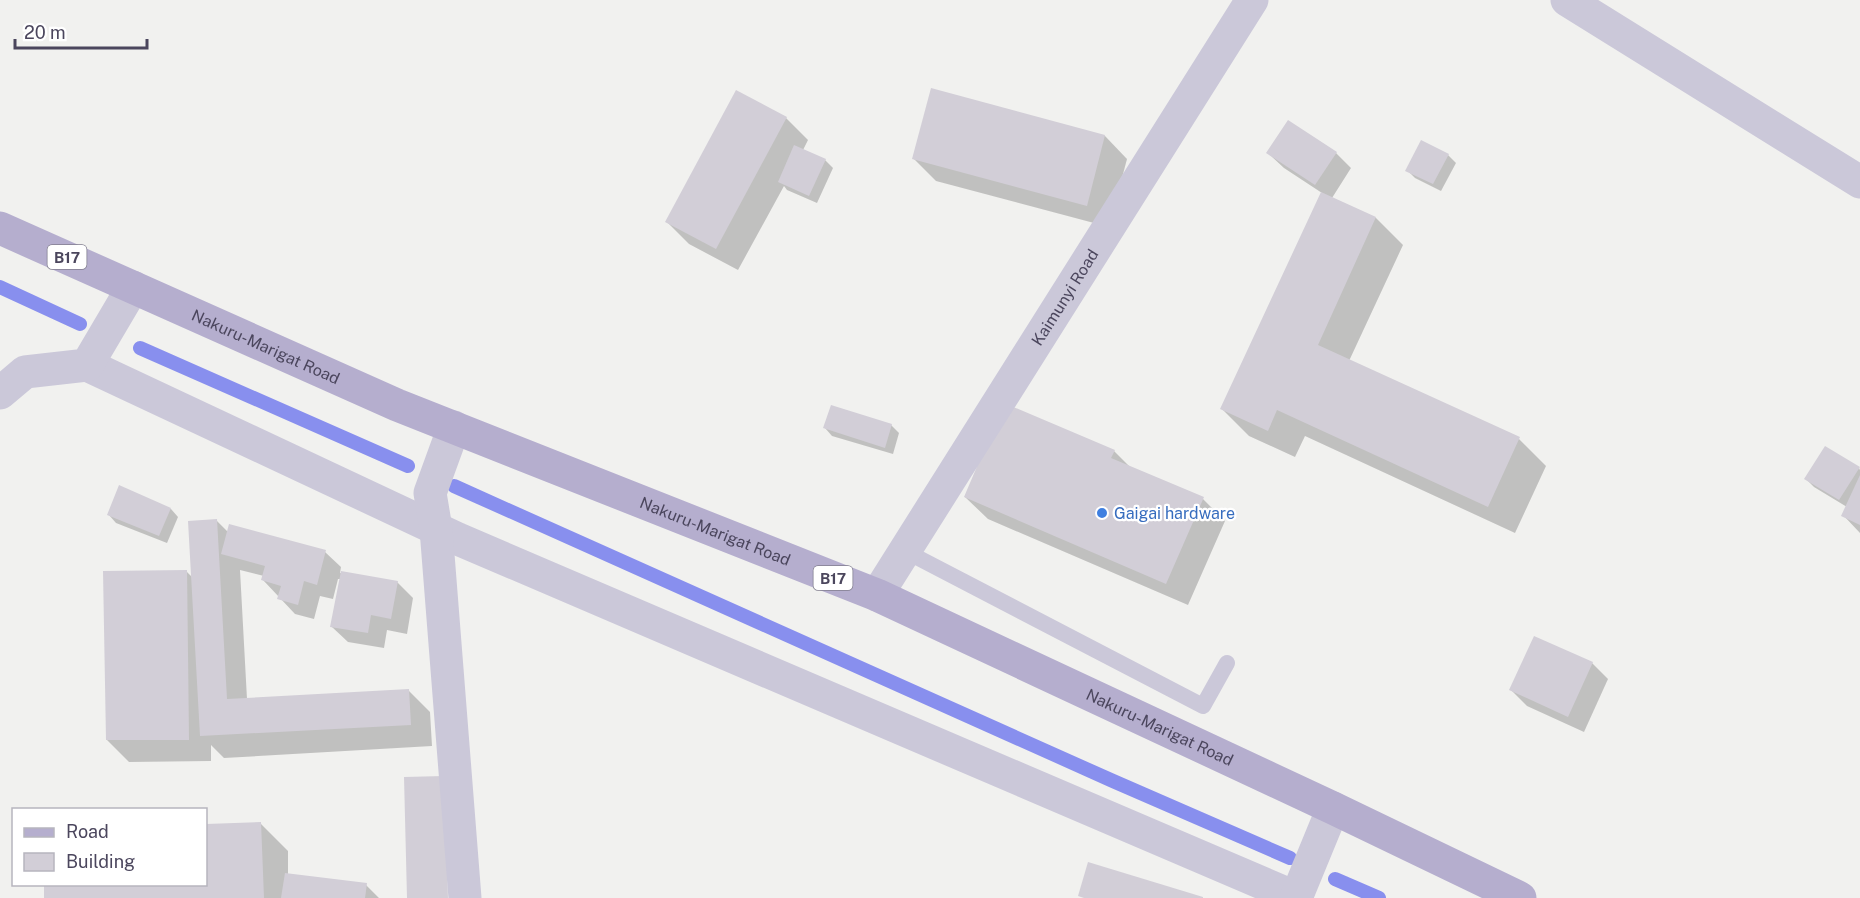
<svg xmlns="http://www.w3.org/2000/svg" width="1860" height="898" font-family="'Public Sans',sans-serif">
  <rect width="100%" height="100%" fill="#f1f1ef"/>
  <g fill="#0003">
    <path d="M 932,90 L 1105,136 L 1127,159 L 1109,227 L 936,181 L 913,158 Z"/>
    <path d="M 786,118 L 808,140 L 803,150 L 825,160 L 833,168 L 817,203 L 787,190 L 784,186 L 738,270 L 689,244 L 667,222 Z"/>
    <path d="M 1268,153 L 1336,153 L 1351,168 L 1332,198 L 1376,218 L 1403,245 L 1349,361 L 1519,439 L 1546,466 L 1515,533 L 1305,436 L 1295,457 L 1249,436 L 1222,409 L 1322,193 L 1284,168 Z"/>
    <path d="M 1448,155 L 1456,163 L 1441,191 L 1415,178 L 1407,170 Z"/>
    <path d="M 891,425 L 899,433 L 893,454 L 832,436 L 825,428 Z"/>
    <path d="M 1114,451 L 1130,467 L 1203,499 L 1225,521 L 1188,605 L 988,519 L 965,497 Z"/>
    <path d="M 1859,468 L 1860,470 L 1860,533 L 1843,515 L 1847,507 L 1814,487 L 1806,479 Z"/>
    <path d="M 171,509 L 178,517 L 167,543 L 116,523 L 109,515 Z"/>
    <path d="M 216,520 L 228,532 L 325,552 L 341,567 L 340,573 L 397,582 L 413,598 L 407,634 L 387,630 L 384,648 L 348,642 L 332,627 L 341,579 L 338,579 L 333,599 L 320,596 L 314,619 L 295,614 L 263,580 L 264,576 L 240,570 L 247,699 L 408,690 L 430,712 L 432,746 L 224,758 L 211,745 L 211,761 L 129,762 L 107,740 L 187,572 L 193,578 Z"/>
    <path d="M 1592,663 L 1608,679 L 1584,732 L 1527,706 L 1511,690 Z"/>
    <path d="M 261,824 L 288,851 L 288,875 L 366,885 L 379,898 L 46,898 L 206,884 L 206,826 Z"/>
  </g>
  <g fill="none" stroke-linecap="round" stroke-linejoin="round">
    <g stroke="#888fee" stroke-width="14">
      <path d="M 0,287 L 80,324"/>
      <path d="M 140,348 L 408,466"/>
      <path d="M 454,486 L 1113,781 L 1290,858"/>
      <path d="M 1335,879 L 1379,898"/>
    </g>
  </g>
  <g fill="#d2ced7">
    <path d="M 931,88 L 1105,135 L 1087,206 L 912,159 Z"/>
    <path d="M 736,90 L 787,117 L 716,249 L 665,222 Z"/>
    <path d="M 1288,120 L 1337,152 L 1315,185 L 1266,153 Z"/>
    <path d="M 1421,140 L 1449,154 L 1433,184 L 1405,171 Z"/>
    <path d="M 794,145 L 826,159 L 809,196 L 778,182 Z"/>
    <path d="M 1321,192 L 1376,217 L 1318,345 L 1520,437 L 1488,507 L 1277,410 L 1268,431 L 1220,409 Z"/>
    <path d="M 1004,403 L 1115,450 L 1111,458 L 1204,497 L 1166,584 L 964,497 Z"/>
    <path d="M 831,405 L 892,424 L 885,448 L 823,428 Z"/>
    <path d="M 1825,446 L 1860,467 L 1839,500 L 1804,479 Z"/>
    <path d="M 1860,475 L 1860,525 L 1841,516 Z"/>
    <path d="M 119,485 L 171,508 L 159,536 L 107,515 Z"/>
    <path d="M 217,519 L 227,699 L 409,689 L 411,725 L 200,736 L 188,521 Z"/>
    <path d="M 229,524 L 326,550 L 317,585 L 304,581 L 298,605 L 277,599 L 281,586 L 261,580 L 265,566 L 221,554 Z"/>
    <path d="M 187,570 L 189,740 L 106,740 L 103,571 Z"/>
    <path d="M 341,571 L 398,581 L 391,619 L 371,615 L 368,633 L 330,627 Z"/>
    <path d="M 1534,636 L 1593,662 L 1568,717 L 1509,690 Z"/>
    <path d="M 444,776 L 448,898 L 407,898 L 404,777 Z"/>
    <path d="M 261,822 L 264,898 L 44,898 L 44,884 L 206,884 L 206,824 Z"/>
    <path d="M 1088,862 L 1203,897 L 1203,898 L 1084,898 L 1078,896 Z"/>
    <path d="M 285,873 L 367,883 L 365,898 L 281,898 Z"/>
  </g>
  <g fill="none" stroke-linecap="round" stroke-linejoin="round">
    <path stroke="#cbc8d9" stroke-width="16" d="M 905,551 L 1203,706 L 1227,663"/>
    <g stroke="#cbc8d9" stroke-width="33">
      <path d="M 1567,0 L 1860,182"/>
      <path d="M 87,365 L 458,539 L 1297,898"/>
      <path d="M 0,393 L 25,372 L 87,365 L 133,287"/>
      <path d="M 454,427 L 430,493 L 436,529 L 465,898"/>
      <path id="s1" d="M 877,595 L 1252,0"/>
      <path d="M 1296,898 L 1333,808"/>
    </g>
    <path stroke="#b5aece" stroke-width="33" id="s2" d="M 0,228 L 397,405 L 877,595 L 1333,808 L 1520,898"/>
  </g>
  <circle fill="#3f7fe0" stroke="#fff" stroke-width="2" cx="1102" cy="513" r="6"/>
  <g text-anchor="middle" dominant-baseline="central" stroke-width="4.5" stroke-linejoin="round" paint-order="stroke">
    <g fill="#fff" stroke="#817e8e" stroke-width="1.5">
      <rect x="47.5" y="245" width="39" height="24" rx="4.5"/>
      <rect x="813.5" y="566" width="39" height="24" rx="4.5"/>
    </g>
    <g font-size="15" font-weight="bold" fill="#4b465d">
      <text x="67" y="257">B17</text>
      <text x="833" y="578">B17</text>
    </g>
    <g font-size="16" fill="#4b465d" stroke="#fff">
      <text stroke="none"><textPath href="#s1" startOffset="352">Kaimunyi Road</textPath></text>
      <text stroke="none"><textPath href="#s2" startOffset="291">Nakuru-Marigat Road</textPath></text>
      <text stroke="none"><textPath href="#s2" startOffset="777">Nakuru-Marigat Road</textPath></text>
      <text stroke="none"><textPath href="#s2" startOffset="1263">Nakuru-Marigat Road</textPath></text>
    </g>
    <g font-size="16" fill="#366cbe" stroke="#fff" text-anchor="start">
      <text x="1114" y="513">Gaigai hardware</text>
    </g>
  </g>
  <rect x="12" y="808" width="195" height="78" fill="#ffffff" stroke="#b7b5be" stroke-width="1.5"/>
  <rect x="24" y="828" width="30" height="9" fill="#b5aece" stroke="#b7b5be" stroke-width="1.5"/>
  <text x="66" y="838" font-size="18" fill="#4b465d">Road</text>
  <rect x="24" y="853" width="30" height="18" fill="#d2ced7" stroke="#b7b5be" stroke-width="1.5"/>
  <text x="66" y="868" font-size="18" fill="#4b465d">Building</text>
  <path d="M15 39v9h132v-9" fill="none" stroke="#4b465d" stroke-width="3"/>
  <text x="24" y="39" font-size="18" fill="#4b465d" stroke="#ffffff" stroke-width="4.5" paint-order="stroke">20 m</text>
</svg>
